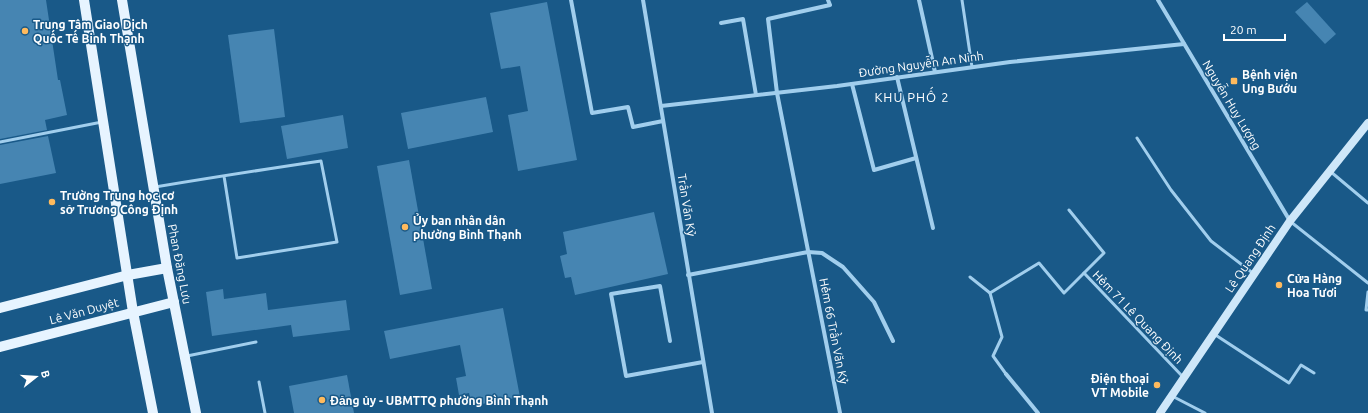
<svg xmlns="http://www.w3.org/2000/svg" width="1368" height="413" font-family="Ubuntu,sans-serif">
  <rect width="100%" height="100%" fill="#195988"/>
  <g fill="#4685b2">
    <path d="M 0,0 L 46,0 L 58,80 L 60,80 L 67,115 L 45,120 L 47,130 L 0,139 Z"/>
    <path d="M 547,2 L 577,160 L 518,171 L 508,115 L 528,111 L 520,66 L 501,69 L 490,13 Z"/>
    <path d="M 1307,2 L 1336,34 L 1325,44 L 1295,12 Z"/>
    <path d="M 274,29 L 285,117 L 240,123 L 228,35 Z"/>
    <path d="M 486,97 L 493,132 L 408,149 L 401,113 Z"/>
    <path d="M 343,115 L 348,148 L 287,159 L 281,126 Z"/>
    <path d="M 48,136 L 56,173 L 0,184 L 0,145 Z"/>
    <path d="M 409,160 L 432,289 L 400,295 L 377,166 Z"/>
    <path d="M 654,212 L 668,274 L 575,295 L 571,277 L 565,278 L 560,256 L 567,254 L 563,232 Z"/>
    <path d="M 223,289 L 224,299 L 266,293 L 268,310 L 346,300 L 350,330 L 293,337 L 291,325 L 212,336 L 206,292 Z"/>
    <path d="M 503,308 L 520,397 L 471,406 L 469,393 L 459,395 L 456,378 L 466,376 L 460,345 L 390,359 L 384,331 Z"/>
    <path d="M 347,375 L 354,413 L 294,413 L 289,386 Z"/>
  </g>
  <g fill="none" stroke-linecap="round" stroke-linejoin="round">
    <g stroke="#a1ceed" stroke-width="3">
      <path d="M 962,0 L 972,67"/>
      <path d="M 1137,138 L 1171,190 L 1211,241 L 1254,274"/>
      <path d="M 0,142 L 102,122"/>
      <path d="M 1331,172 L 1368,203"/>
      <path d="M 155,187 C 210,178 266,169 321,161 L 337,242 L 237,258 L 224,176"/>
      <path d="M 1069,210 L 1104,253 L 1084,273"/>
      <path d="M 1291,222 L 1368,283"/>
      <path d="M 970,277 L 990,293 L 1039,263 L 1064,293 L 1084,273 L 1183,377"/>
      <path d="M 1368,292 L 1366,310 L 1368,310"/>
      <path d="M 990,293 L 1002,337 L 993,356 L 1006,374"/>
      <path d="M 1214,334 L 1289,383 L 1301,365 L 1314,373"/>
      <path d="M 187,356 L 256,342"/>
      <path d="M 259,382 L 265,413"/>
      <path d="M 1172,396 L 1205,413"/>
    </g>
    <g stroke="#a1ceed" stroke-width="4">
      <path d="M 571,0 L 592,113 L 628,107 L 633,127 L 663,121"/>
      <path d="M 643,0 L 712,413"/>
      <path d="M 828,0 L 830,5 L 768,19 L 777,93 L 840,413"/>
      <path d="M 919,0 L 935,72"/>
      <path d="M 1158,0 L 1290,221"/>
      <path d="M 721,23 L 743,19 L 756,95"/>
      <path d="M 897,77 L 933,228"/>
      <path d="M 852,84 L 874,170 L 916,158"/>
      <path d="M 661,106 L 837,86 L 1010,62 L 1184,44"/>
      <path d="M 688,275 L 808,252 L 822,253 L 843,267 L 874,302 L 893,341"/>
      <path d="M 670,341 L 660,286 L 611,294 L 626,376 L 703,362"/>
      <path d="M 1006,374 L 1038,413"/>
    </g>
    <path stroke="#cee7f9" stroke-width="8" d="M 1160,413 L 1290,221 L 1368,123"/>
    <g stroke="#e7f4ff" stroke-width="10">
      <path d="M 84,0 L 133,312 L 153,413"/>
      <path d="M 122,0 L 167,268 L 196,413"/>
      <path d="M 0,308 L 128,275 L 167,268"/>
      <path d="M 0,347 L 174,302"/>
    </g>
  </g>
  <g fill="#ffba5d" stroke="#195988" stroke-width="1.5">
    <circle cx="25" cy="31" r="4"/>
    <rect x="1230" y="77" width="8" height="8" rx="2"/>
    <circle cx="52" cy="202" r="4"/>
    <circle cx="405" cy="227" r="4"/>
    <circle cx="1279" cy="285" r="4"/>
    <circle cx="1157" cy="385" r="4"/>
    <circle cx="322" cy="400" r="4"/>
  </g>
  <g text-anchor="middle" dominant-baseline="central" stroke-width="3" stroke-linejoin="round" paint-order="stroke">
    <g font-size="12" font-weight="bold" fill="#fff" stroke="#195988" text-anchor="start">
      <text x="33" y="24">Trung Tâm Giao Dịch<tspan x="33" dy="14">Quốc Tế Binh Thạnh</tspan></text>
      <text x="1242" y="74">Bệnh viện<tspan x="1242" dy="14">Ung Bướu</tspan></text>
      <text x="60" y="195">Trường Trung học cơ<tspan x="60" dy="14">sở Trương Công Định</tspan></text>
      <text x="413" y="220">Ủy ban nhân dân<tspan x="413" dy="14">phường Bình Thạnh</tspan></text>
      <text x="1287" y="278">Cửa Hàng<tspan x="1287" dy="14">Hoa Tươi</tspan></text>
      <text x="1149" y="378" text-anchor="end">Điện thoại<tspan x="1149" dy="14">VT Mobile</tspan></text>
      <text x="330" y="400">Đảng ủy - UBMTTQ phường Bình Thạnh</text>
    </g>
    <g font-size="12" fill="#fff" stroke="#195988">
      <text transform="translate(921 64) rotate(-8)">Đường Nguyễn An Ninh</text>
      <text transform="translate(1232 105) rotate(59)">Nguyễn Huy Lượng</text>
      <text transform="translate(687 205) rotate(81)">Trần Văn Kỷ</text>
      <text transform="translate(1250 258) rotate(-56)">Lê Quang Định</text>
      <text transform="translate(180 264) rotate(79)">Phan Đăng Lưu</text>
      <text transform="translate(84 311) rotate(-15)">Lê Văn Duyệt</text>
      <text transform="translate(1138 317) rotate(46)">Hẻm 71 Lê Quang Định</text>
      <text transform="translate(834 331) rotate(79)">Hẻm 66 Trần Văn Kỷ</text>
    </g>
    <g font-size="13" letter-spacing="1" fill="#fff" stroke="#195988">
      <text x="912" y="97">KHU PHỐ 2</text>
    </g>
  </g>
  <g transform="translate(36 377) rotate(73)" stroke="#195988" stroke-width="3" paint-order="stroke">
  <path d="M0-3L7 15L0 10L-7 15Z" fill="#ffffff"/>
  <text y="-6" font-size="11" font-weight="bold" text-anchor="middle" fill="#ffffff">B</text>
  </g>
  <path d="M1224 34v6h61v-6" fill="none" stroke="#ffffff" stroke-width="2"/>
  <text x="1230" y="34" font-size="12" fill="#ffffff" stroke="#195988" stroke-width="3" paint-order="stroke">20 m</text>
</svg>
